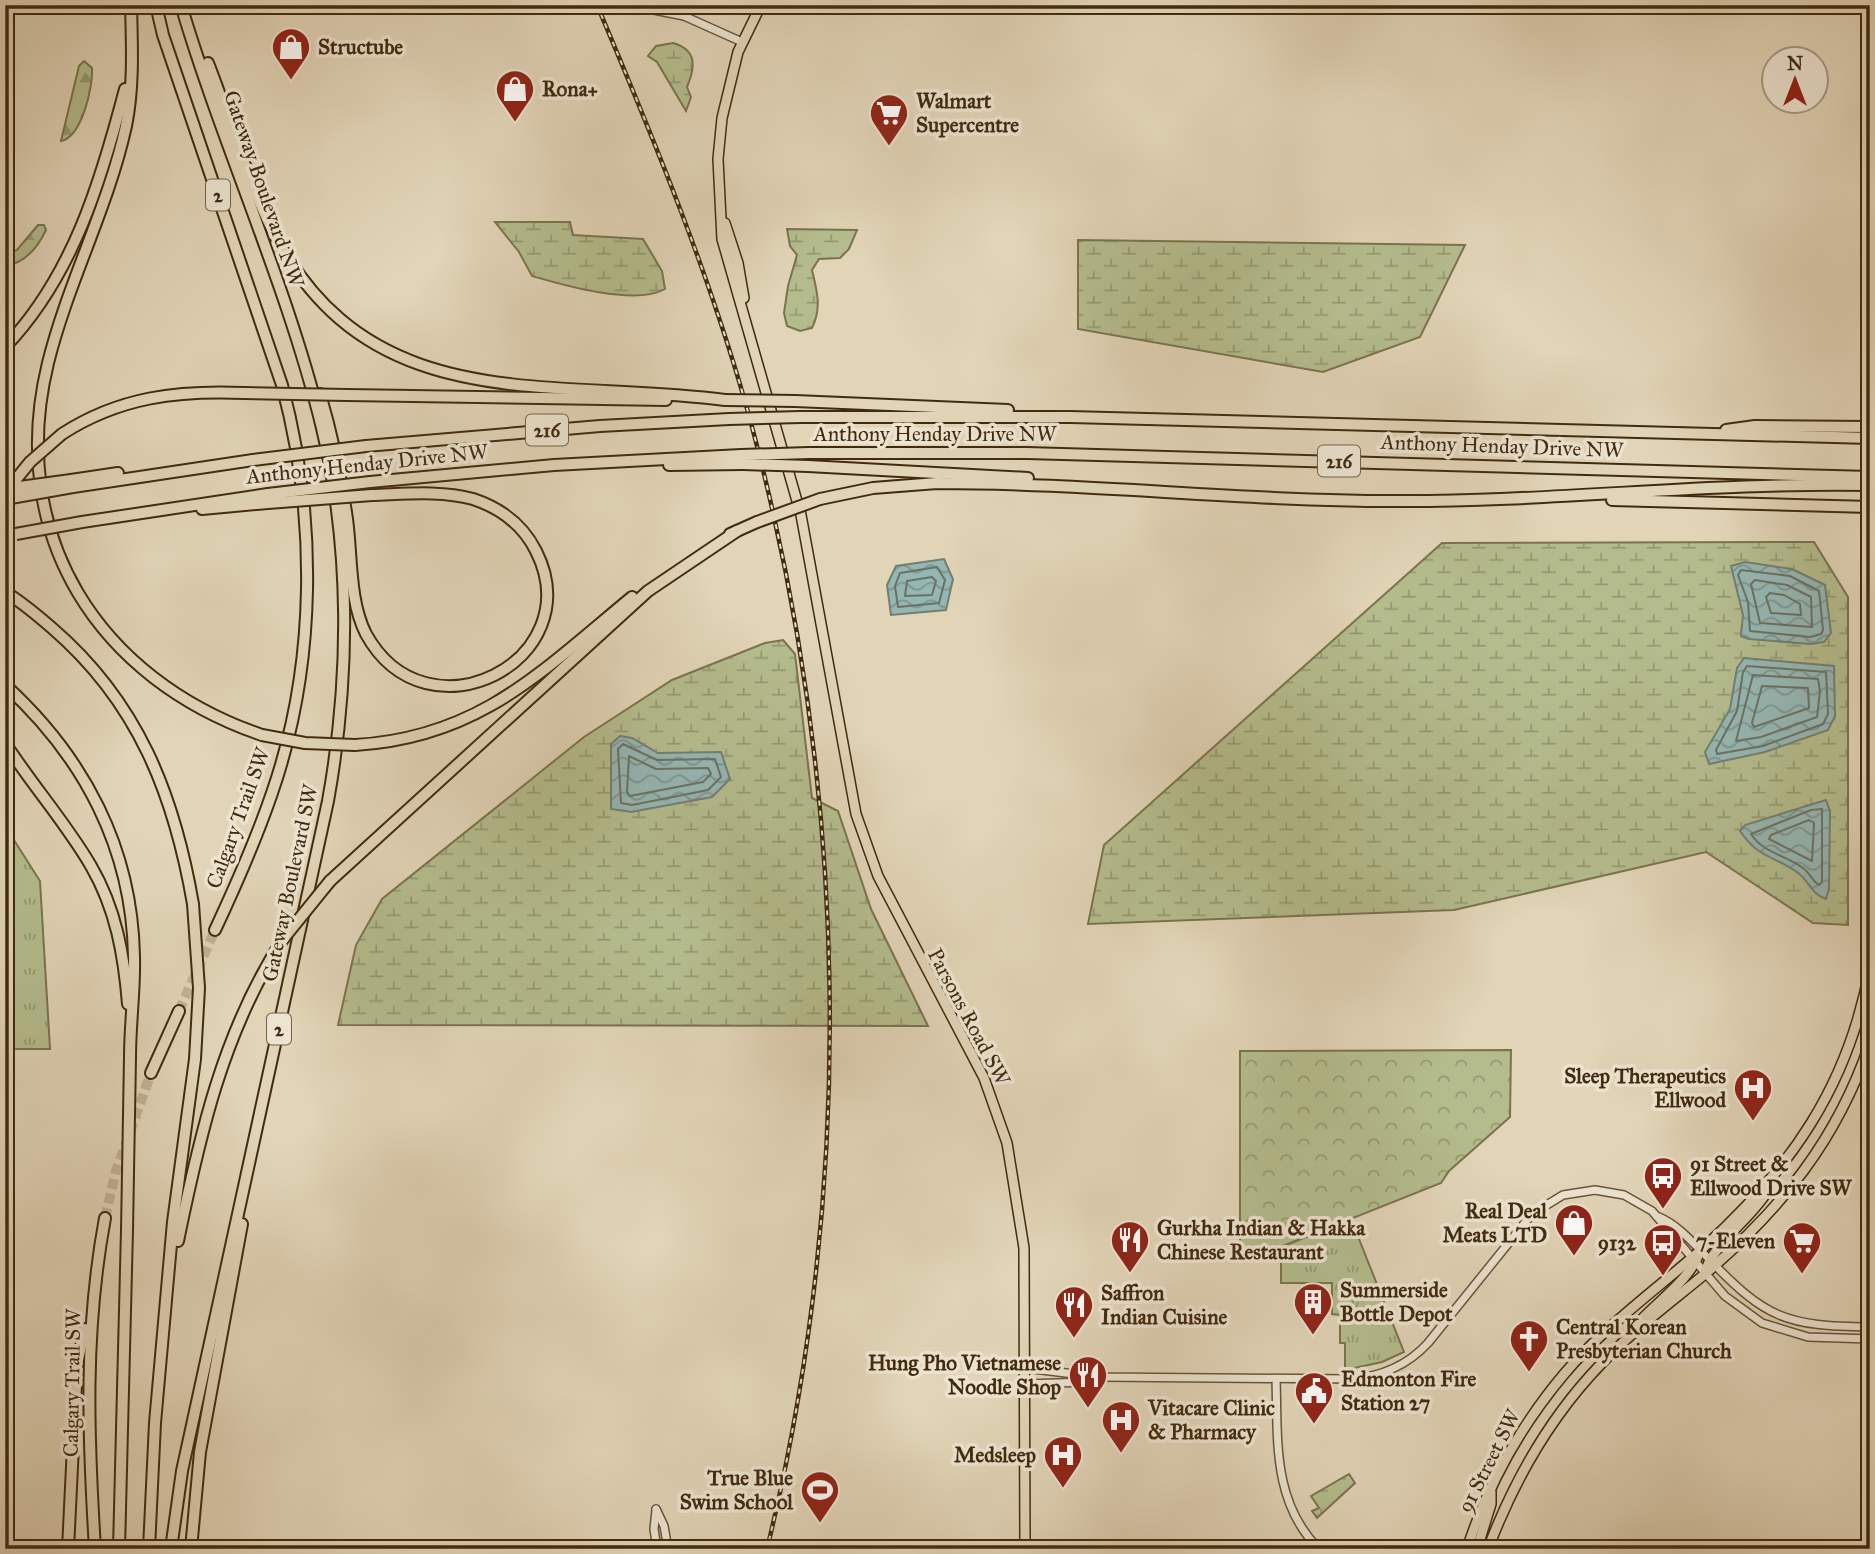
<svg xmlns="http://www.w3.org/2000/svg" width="1875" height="1554" font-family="'IM FELL Great Primer',serif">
  <defs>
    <pattern id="grass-tufts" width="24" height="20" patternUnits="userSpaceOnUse" patternTransform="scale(1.75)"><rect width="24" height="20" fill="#b4bc8d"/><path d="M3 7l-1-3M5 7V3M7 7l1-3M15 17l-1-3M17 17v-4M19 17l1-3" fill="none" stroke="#949972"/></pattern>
    <pattern id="forest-firs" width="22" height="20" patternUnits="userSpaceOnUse" patternTransform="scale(1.75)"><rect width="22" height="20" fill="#b4bc8d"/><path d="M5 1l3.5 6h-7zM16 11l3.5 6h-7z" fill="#949972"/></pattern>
    <pattern id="wetland-marsh" width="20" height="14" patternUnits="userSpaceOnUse" patternTransform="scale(1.75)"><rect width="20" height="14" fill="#b4bc8d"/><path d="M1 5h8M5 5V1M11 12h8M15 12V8" fill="none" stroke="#949972"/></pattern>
    <pattern id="park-crowns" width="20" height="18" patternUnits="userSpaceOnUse" patternTransform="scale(1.75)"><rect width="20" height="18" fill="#b4bc8d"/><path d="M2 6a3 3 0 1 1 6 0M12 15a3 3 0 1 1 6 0" fill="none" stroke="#949972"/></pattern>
    <pattern id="water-waves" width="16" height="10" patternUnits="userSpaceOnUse" patternTransform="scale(1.75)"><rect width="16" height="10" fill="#95b7b4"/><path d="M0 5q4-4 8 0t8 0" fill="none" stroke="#7b9591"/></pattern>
  </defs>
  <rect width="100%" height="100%" fill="#e1d4b7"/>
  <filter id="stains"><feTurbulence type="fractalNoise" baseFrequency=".00286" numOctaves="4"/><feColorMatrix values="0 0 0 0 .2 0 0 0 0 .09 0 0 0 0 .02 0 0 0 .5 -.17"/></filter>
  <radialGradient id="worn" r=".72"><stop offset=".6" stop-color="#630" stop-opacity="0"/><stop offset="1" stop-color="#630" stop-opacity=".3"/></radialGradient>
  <g fill="url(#grass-tufts)" stroke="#7a744e" stroke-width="2">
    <path d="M 5,826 L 40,881 L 50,1049 L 5,1049 Z"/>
    <path d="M 1351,1219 L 1404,1352 L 1382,1362 L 1345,1370 L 1345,1343 L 1340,1343 L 1340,1315 L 1332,1314 L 1332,1283 L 1281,1283 L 1281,1247 Z"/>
  </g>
  <g fill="url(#forest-firs)" stroke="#7a744e" stroke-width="2">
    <path d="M 84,61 L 92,68 C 93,87 82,137 61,141 L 79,66 Z"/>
    <path d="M 38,225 L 44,225 L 46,230 C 38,247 25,263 5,266 L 5,254 L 17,250 Z"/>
  </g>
  <g fill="url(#wetland-marsh)" stroke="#7a744e" stroke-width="2">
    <path d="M 673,43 C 698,50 695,68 687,87 L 691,97 L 686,111 L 657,62 L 648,56 L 656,46 Z"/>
    <path d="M 495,222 L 570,222 L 573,235 L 643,239 L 662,271 L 665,289 C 635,306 563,285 532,276 L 519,252 Z"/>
    <path d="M 787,229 L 857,230 L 849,249 L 840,258 L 819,259 L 812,270 C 817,291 822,308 812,328 L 800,331 L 787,326 L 784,313 L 788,286 L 797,255 L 790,246 Z"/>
    <path d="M 1078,240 L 1465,245 L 1420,337 L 1323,372 L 1078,329 Z"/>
    <path d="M 1814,542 L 1848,597 L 1848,925 L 1813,923 L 1706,852 L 1454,910 L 1088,924 L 1104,845 L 1442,543 Z"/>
    <path d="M 783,640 L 795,654 L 812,798 L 838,811 L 871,909 L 928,1026 L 338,1025 L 356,945 L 382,899 L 584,737 L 672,680 L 765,643 Z"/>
    <path d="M 1349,1474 L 1355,1483 L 1317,1518 L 1312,1511 L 1319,1508 L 1311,1496 Z"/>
  </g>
  <path fill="url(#park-crowns)" stroke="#7a744e" stroke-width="2" d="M 1511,1050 L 1510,1117 L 1449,1171 L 1441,1183 L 1270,1251 L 1240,1251 L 1240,1051 Z"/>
  <g fill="url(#water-waves)" stroke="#737f72" stroke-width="2">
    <path d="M 944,559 L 953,579 L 946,610 L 891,615 L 887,585 L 896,566 Z"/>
    <path d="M 1745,562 L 1792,569 L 1825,585 L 1831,633 L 1824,642 L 1810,644 L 1749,639 L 1741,636 L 1743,615 L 1731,566 Z"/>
    <path d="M 1744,658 L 1834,666 L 1835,716 L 1828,730 L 1765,752 L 1709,764 L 1705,752 L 1730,709 L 1737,668 Z"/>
    <path d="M 620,736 L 632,738 L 658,753 L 721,752 L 730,779 L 712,797 L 631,812 L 611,809 L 611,744 Z"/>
    <path d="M 1826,800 L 1830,811 L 1829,889 L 1826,899 C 1811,894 1809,881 1798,873 C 1774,855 1760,860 1740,831 L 1745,825 Z"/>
  </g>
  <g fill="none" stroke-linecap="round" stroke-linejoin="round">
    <g stroke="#6b7162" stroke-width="2">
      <path d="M 937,567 L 945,580 L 939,603 L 898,607 L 895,586 L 900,573 Z"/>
      <path d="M 1741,570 L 1790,576 L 1819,591 L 1823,630 L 1821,634 L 1810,637 L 1750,631 L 1748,602 L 1738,575 Z"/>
      <path d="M 932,577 L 936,581 L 932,595 L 905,596 L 907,581 Z"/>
      <path d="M 1755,580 L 1787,585 L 1811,597 L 1812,627 L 1760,623 L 1751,584 Z"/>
      <path d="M 1770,593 L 1784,595 L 1800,604 L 1801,615 L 1771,613 L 1766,597 Z"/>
      <path d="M 1747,666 L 1826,672 L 1828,714 L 1823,724 L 1763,746 L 1717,754 L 1716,750 L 1737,711 L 1743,672 Z"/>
      <path d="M 1753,675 L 1818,679 L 1820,691 L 1817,717 L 1761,737 L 1736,741 Z"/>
      <path d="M 1762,686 L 1808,688 L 1809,708 L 1754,727 L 1752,723 Z"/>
      <path d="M 623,744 L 657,760 L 715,759 L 721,777 L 708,790 L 632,805 L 621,803 L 618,749 Z"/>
      <path d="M 629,756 L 656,769 L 708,768 L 711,774 L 703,782 L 630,796 L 627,792 Z"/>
      <path d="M 1822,809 L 1822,882 L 1819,885 C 1812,881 1810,873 1803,868 C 1786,855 1763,853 1751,834 L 1811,810 Z"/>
      <path d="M 1809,820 L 1814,823 L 1812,861 L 1769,839 L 1771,835 Z"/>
    </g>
    <g stroke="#c1b295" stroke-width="10" stroke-dasharray="10 5" stroke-linecap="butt">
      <path d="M 179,1011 L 215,930"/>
      <path d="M 105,1218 L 116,1171 L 151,1073"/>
    </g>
    <g stroke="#695539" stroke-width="10">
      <g id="minor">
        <path d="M 346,5 L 391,8 L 649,9 L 684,16 L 742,42"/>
        <path d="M 1659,1217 C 1678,1225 1693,1243 1708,1258 C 1766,1319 1786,1326 1870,1327"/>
        <path d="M 1025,1368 L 1099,1377 L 1349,1379 C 1380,1377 1407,1366 1428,1343 L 1532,1214 L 1563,1195 L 1595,1190 L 1624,1195 L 1652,1211 L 1725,1296 L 1762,1323 L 1808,1337 L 1870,1339"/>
        <path d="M 1276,1379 C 1278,1440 1272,1502 1319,1549"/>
        <path d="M 1026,1384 L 1086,1382 L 1098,1377"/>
        <path d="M 656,1509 L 664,1526 L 668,1549"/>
        <path d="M 656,1510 L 654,1529 L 657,1549"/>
      </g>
    </g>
    <g stroke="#412b0f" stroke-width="12">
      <g id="major">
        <path d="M 761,5 L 738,52 L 722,118 L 718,159 L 722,239 L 801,515 L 856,814 L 878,876 L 984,1078 L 1007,1143 L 1024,1248 L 1025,1549"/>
        <path d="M 725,223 L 738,263 L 744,298"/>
        <path d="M 1705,1273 C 1711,1245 1753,1217 1768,1190"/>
        <path d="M 1630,1332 C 1650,1307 1693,1279 1700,1250"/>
        <path d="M 1467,1549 C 1488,1484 1521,1425 1565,1373 C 1605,1326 1656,1290 1702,1249 C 1790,1170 1849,1086 1870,967"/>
        <path d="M 1477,1549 L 1491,1504 L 1491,1492"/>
        <path d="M 1488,1549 C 1514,1480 1550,1417 1601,1364 C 1632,1331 1670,1303 1705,1274 C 1782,1208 1837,1140 1870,1043"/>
      </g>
    </g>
    <g stroke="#412b0f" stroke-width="14">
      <g id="highway">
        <path d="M 131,5 C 132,45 134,87 126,126 C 108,208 68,282 48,363 C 6,535 98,679 262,735"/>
        <path d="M 156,5 L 163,35 L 282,385 C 317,516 317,663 272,793 C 256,840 236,885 215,930"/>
        <path d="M 208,63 C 230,119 247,181 275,235 C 371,420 554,377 725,400"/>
        <path d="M 5,347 C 73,276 101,181 125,89"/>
        <path d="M 320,394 C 332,435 341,477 347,519 C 352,555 349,601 366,634 C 427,745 591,660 536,551 C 523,525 500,508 473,499 C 440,490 405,494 372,495"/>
        <path d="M 347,395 L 666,400"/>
        <path d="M 795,401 L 1008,410"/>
        <path d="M 801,417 L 1070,417 L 1870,438"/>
        <path d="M 1726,430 L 1755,426 L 1870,427"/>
        <path d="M 62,434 C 119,397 178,390 245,393"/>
        <path d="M 366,446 L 600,426 L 729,419"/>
        <path d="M 809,453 L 1027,453 L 1870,477"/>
        <path d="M 669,465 L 743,464"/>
        <path d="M 808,466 L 1028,478"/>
        <path d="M 71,480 L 118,473"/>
        <path d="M 370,482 L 554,465 L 741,455"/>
        <path d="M 73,487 L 253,460"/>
        <path d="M 820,499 L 873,488 L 937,483 C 1089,483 1241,501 1393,501 C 1552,502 1711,482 1870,485"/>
        <path d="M 1612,500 L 1870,507"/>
        <path d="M 202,509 L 268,503"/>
        <path d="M 82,522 L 268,494"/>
        <path d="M 730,534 L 757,522"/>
        <path d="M 5,592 C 22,602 37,615 52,628 C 138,702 174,794 193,904"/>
        <path d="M 5,685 C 84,757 132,848 134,956 C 135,990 130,1023 130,1057"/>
        <path d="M 5,743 C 32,785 66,823 91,866 C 116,909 124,955 128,1004"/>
        <path d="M 355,745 C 479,738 542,671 632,597"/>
        <path d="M 330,881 L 648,591 L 737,531"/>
        <path d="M 151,1073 L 179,1011"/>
        <path d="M 178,1241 C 200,1134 223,1032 283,939"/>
        <path d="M 68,1549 L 77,1364 L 85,1329"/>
        <path d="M 95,1549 C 88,1435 84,1331 105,1218"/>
        <path d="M 119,1549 L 127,1230"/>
        <path d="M 149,1549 L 155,1423 L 173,1222 L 195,1059"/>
        <path d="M 171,1549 L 182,1471 L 328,801 C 350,679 351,549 322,428 C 287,284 223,147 181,5"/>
        <path d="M 191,1549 L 200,1452 L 242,1224"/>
      </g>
    </g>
    <use href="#minor" stroke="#ece3d0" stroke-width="7"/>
    <use href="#major" stroke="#e1d4b7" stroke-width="9"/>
    <use href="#highway" stroke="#e1d4b7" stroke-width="10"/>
    <g stroke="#412b0f" stroke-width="4.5">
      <path id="rail" d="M 597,5 C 655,142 712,280 751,423 C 849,790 857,1180 767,1549"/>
    </g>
    <use href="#rail" stroke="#ece3d0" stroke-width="2" stroke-dasharray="5" stroke-linecap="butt"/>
    <g stroke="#412b0f" stroke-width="14" stroke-linecap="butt">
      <g id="highway-bridge">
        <path d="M 245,393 L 347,395"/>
        <path d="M 725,400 L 795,401"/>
        <path d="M 729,419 L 801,417"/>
        <path d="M 741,455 L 809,453"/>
        <path d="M 253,460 L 366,446"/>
        <path d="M 743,464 L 808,466"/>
        <path d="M 5,489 L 71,480"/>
        <path d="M 5,493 L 30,462 L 62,434"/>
        <path d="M 268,494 L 370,482"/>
        <path d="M 5,499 L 73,487"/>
        <path d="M 268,503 L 372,495"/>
        <path d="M 757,522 L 820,499"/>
        <path d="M 16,534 L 82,522"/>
        <path d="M 262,735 L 305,743 L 355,745"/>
        <path d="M 193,904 L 199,988 L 195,1059"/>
        <path d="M 283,939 L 330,881"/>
        <path d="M 127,1230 L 130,1057"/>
      </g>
    </g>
    <use href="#highway-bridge" stroke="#e1d4b7" stroke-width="10"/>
  </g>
  <defs>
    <g id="shop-pin" transform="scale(2.0125)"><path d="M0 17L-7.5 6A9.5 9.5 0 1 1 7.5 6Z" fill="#8f2418" stroke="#ece3d0"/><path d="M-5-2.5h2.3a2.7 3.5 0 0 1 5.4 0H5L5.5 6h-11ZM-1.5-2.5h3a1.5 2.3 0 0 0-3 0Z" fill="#fff"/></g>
    <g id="supermarket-pin" transform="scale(2.0125)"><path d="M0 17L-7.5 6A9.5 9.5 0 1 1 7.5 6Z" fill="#8f2418" stroke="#ece3d0"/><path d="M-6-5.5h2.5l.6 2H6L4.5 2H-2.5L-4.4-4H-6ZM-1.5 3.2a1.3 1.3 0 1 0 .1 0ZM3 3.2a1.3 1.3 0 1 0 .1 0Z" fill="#fff"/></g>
    <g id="hospital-pin" transform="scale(2.0125)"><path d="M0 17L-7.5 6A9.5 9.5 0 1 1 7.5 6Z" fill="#8f2418" stroke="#ece3d0"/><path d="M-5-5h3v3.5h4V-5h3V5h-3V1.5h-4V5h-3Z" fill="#fff"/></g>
    <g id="bus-pin" transform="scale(2.0125)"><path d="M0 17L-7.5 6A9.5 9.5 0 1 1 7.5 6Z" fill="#8f2418" stroke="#ece3d0"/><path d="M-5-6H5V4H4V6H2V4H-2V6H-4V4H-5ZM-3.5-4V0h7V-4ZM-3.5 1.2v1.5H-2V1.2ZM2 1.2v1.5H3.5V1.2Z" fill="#fff"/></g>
    <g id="restaurant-pin" transform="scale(2.0125)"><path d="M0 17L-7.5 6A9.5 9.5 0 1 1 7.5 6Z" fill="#8f2418" stroke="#ece3d0"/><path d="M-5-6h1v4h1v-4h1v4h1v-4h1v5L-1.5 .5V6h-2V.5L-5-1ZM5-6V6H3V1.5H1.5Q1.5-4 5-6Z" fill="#fff"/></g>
    <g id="building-pin" transform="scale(2.0125)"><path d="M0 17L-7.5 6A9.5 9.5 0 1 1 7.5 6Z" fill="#8f2418" stroke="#ece3d0"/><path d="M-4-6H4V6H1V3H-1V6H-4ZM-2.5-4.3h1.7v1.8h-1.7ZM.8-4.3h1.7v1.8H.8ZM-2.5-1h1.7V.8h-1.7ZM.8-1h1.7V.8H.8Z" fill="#fff"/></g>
    <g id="church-pin" transform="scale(2.0125)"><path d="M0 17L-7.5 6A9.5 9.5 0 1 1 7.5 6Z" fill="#8f2418" stroke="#ece3d0"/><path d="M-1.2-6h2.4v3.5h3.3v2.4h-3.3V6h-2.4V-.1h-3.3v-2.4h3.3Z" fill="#fff"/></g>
    <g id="civic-pin" transform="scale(2.0125)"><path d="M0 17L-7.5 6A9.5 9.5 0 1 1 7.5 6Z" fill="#8f2418" stroke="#ece3d0"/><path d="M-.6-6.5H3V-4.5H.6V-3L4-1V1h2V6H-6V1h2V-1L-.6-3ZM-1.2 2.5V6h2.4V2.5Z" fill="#fff"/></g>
    <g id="stadium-pin" transform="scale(2.0125)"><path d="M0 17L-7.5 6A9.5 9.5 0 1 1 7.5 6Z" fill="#8f2418" stroke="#ece3d0"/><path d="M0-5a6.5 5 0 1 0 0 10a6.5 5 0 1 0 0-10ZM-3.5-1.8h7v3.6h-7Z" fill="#fff"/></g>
  </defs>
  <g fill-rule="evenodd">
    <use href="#shop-pin" x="291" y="47"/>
    <use href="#shop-pin" x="515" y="89"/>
    <use href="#supermarket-pin" x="889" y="113"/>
    <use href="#hospital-pin" x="1753" y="1088"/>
    <use href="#bus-pin" x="1663" y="1176"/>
    <use href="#shop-pin" x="1574" y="1223"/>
    <use href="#restaurant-pin" x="1130" y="1240"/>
    <use href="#supermarket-pin" x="1802" y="1241"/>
    <use href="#bus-pin" x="1663" y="1243"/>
    <use href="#building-pin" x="1313" y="1302"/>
    <use href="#restaurant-pin" x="1074" y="1305"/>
    <use href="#church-pin" x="1529" y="1339"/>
    <use href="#restaurant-pin" x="1088" y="1375"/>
    <use href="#civic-pin" x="1314" y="1391"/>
    <use href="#hospital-pin" x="1121" y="1420"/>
    <use href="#hospital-pin" x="1063" y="1455"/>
    <use href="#stadium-pin" x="820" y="1490"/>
  </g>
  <g text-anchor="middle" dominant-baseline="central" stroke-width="7" stroke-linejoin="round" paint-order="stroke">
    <g fill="#ece3d0" stroke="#746249" stroke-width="2">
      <rect x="206" y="179.5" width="24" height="31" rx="5"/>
      <rect x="526" y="414.5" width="42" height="31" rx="5"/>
      <rect x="1318" y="445.5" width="42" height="31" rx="5"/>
      <rect x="267" y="1013.5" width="24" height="31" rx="5"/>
    </g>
    <g font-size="19" font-weight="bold" fill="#412b0f">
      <text x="218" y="195">2</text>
      <text x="547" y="430">216</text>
      <text x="1339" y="461">216</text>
      <text x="279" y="1029">2</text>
    </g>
    <g font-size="21" font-weight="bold" fill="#412b0f" stroke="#ece3d0" text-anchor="start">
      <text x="318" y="47">Structube</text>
      <text x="542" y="89">Rona+</text>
      <text x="916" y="101">Walmart<tspan x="916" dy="24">Supercentre</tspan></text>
      <text x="1726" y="1076" text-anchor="end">Sleep Therapeutics<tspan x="1726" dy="24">Ellwood</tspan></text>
      <text x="1690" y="1164">91 Street &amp;<tspan x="1690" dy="24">Ellwood Drive SW</tspan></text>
      <text x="1547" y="1211" text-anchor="end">Real Deal<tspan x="1547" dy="24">Meats LTD</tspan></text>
      <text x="1157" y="1228">Gurkha Indian &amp; Hakka<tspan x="1157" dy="24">Chinese Restaurant</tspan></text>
      <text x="1775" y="1241" text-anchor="end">7-Eleven</text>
      <text x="1636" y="1243" text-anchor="end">9132</text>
      <text x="1340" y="1290">Summerside<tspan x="1340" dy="24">Bottle Depot</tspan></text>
      <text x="1101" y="1293">Saffron<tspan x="1101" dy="24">Indian Cuisine</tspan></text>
      <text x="1556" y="1327">Central Korean<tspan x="1556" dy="24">Presbyterian Church</tspan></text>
      <text x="1061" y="1363" text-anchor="end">Hung Pho Vietnamese<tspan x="1061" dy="24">Noodle Shop</tspan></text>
      <text x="1341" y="1379">Edmonton Fire<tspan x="1341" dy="24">Station 27</tspan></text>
      <text x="1148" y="1408">Vitacare Clinic<tspan x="1148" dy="24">&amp; Pharmacy</tspan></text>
      <text x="1036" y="1455" text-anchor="end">Medsleep</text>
      <text x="793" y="1478" text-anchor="end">True Blue<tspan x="793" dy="24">Swim School</tspan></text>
    </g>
    <g font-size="21" fill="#412b0f" stroke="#ece3d0">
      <text transform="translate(264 189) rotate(71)">Gateway Boulevard NW</text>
      <text x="935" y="434">Anthony Henday Drive NW</text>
      <text transform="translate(1502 446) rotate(2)">Anthony Henday Drive NW</text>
      <text transform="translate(367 464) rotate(-6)">Anthony Henday Drive NW</text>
      <text transform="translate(238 818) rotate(-70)">Calgary Trail SW</text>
      <text transform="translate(290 883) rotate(-78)">Gateway Boulevard SW</text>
      <text transform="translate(969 1017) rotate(62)">Parsons Road SW</text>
      <text transform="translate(72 1383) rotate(-89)">Calgary Trail SW</text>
      <text transform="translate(1489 1461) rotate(-63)">91 Street SW</text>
    </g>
  </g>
  <rect width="1875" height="1554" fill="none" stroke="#e1d4b7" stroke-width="28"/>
  <rect x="7" y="7" width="1861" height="1540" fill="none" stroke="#412b0f" stroke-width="3.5"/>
  <rect x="14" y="14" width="1847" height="1526" fill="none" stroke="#412b0f" stroke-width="2"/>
  <g transform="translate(1795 80)"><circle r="33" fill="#ece3d0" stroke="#a89983" stroke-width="2"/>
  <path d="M0-5L12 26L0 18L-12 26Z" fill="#8f2418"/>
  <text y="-10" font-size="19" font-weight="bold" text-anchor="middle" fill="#412b0f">N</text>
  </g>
  <rect width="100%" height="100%" filter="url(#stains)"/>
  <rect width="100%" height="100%" fill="url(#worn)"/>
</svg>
